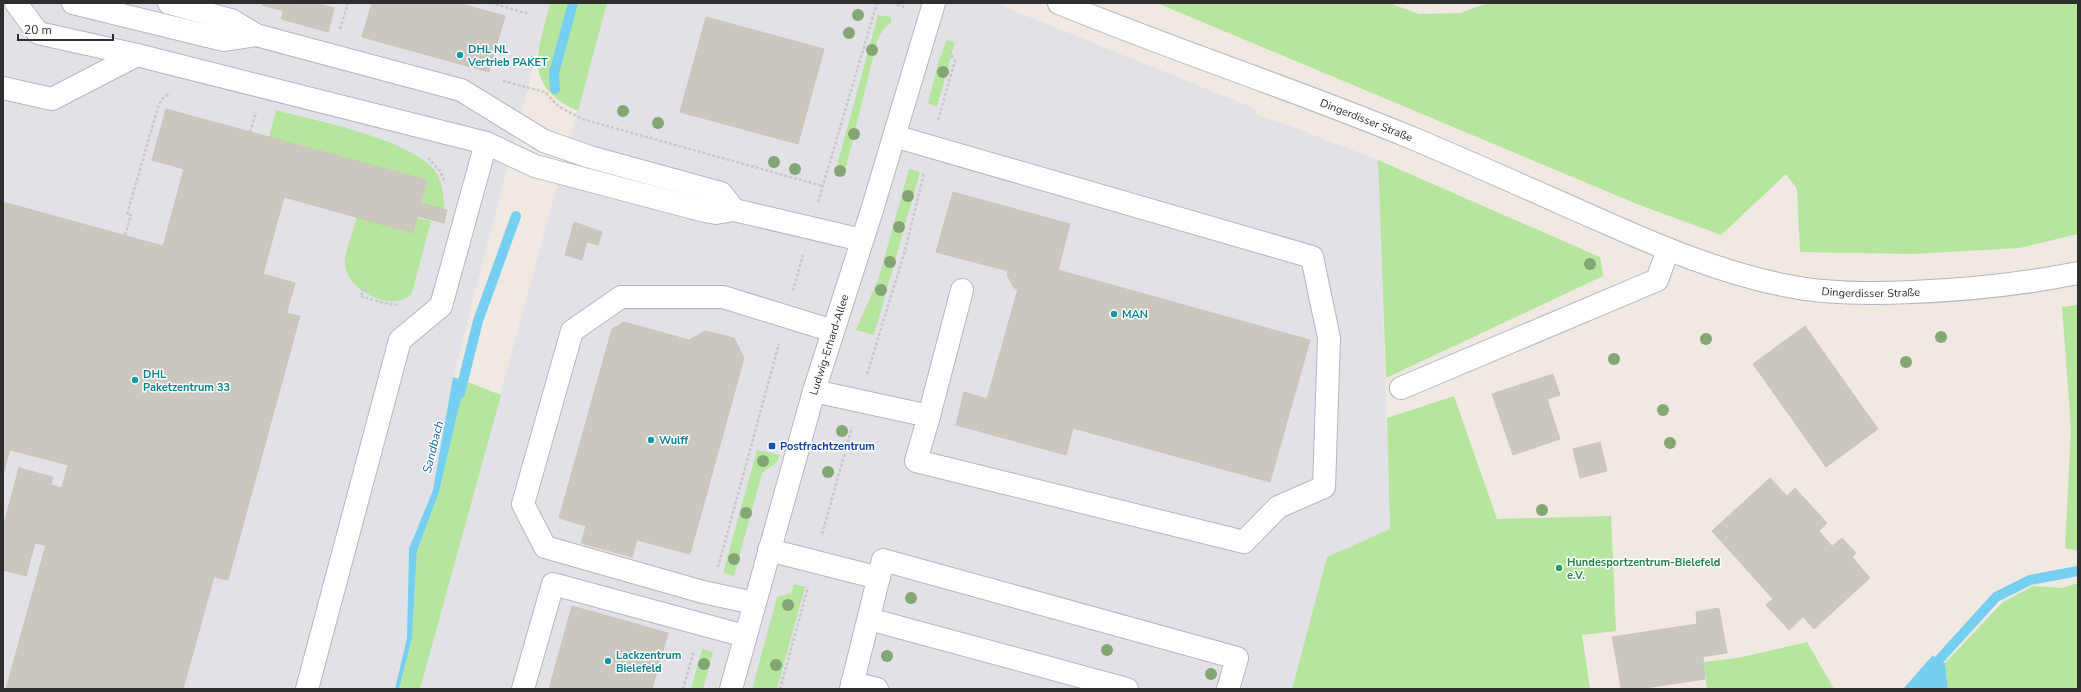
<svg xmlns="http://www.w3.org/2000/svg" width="2081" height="692" font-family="'Nunito Sans',sans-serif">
  <rect width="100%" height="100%" fill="#efe9e1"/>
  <g fill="#e3e1e8">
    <path d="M 3,3 L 550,3 L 453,377 L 433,490 L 409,549 L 407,638 L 395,689 L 3,689 Z"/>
    <path d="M 607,3 L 995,3 L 1256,109 L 1255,115 L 1285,124 L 1378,160 L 1390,529 L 1327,557 L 1292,689 L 420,689 Z"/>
  </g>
  <g fill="#b6e59e">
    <path d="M 550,3 L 607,3 L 578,111 C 521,85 538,52 550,3 Z"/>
    <path d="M 1157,3 L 1389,3 L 1419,14 L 1460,13 L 1488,3 L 2078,3 L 2078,234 L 2020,248 L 1912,254 L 1800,252 L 1797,189 L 1786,174 L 1721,235 L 1637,204 Z"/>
    <path d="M 878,15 L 891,17 L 891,23 L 884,28 L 878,38 L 844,175 L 835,173 Z"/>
    <path d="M 947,40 L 955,42 L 937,107 L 928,103 L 939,60 Z"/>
    <path d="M 276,110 C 316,121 411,139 435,171 C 443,182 444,197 444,210 L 421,203 L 427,180 L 269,137 Z"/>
    <path d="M 1378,160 L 1600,257 L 1603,276 L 1386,378 Z"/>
    <path d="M 909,169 L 920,172 L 874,335 L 856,330 L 879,277 Z"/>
    <path d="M 357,217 L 413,232 L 417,218 L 431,221 L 412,293 C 394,314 347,291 345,265 C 344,253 354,229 357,217 Z"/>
    <path d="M 2078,305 L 2078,551 L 2065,548 L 2071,428 L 2062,307 Z"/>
    <path d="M 465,381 L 501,395 L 420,689 L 399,689 L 412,638 L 417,551 L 439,492 Z"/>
    <path d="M 1454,396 L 1497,519 L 1611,516 L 1616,631 L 1582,635 L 1590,689 L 1292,689 L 1327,557 L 1390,529 L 1387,418 Z"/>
    <path d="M 757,450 L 780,455 L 777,462 L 762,473 L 734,576 L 723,573 Z"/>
    <path d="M 2078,583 L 2078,689 L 1948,689 L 1945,663 L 2003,602 L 2033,586 L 2062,588 Z"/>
    <path d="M 794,584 L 805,587 L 777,689 L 752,689 L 777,597 L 791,593 Z"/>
    <path d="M 1807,642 L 1834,689 L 1707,689 L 1704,662 L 1738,658 Z"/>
    <path d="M 702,649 L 713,652 L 703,689 L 691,689 Z"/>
  </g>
  <g fill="#75cff0">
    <path d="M 453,377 L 465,381 L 439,492 L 417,551 L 412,638 L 399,689 L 395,689 L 407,638 L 409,549 L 433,490 Z"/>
    <path d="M 1933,655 L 1937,662 L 1945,663 L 1948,689 L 1903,689 Z"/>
  </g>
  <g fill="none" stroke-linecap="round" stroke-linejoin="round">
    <g stroke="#75cff0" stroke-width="10">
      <path d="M 555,89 L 554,73 L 573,3"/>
      <path d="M 460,393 L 478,321 L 516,216"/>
      <path d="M 1925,689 L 1937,662 L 1996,597 L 2030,580 L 2078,571"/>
    </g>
  </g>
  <g fill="#cbc7bf" stroke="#cbc5ba">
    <path d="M 262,3 L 286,3 L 284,11 L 262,5 Z"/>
    <path d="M 286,3 L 291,3 L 289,11 L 316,19 L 320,4 L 334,8 L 328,32 L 281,19 Z"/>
    <path d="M 291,3 L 321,3 L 316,19 L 289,11 Z"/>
    <path d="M 372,3 L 458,3 L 505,16 L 489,72 L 362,37 Z"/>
    <path d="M 706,17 L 824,49 L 798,144 L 680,112 Z"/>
    <path d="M 166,109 L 427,180 L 419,210 L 413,233 L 284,197 L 263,274 L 295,283 L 183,689 L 6,689 L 68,465 L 3,448 L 3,202 L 163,246 L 184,169 L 152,160 Z"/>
    <path d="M 953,192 L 1070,224 L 1058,270 L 1310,340 L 1270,482 L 1073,428 L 1066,455 L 956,425 L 964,392 L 987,399 L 1018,289 L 1014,288 L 1007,275 L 1008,271 L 936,252 Z"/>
    <path d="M 421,203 L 447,210 L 444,223 L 417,216 Z"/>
    <path d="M 574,222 L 602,232 L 598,245 L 587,242 L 582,260 L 565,255 Z"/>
    <path d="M 286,313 L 300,316 L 228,580 L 214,577 Z"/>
    <path d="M 624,322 L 689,340 L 705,331 L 734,338 L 744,358 L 690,554 L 637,540 L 632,557 L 581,543 L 586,526 L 559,518 L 612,329 Z"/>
    <path d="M 1805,326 L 1878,429 L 1826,467 L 1753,364 Z"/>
    <path d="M 1553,374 L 1560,395 L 1547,399 L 1560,439 L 1513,455 L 1492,394 Z"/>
    <path d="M 1600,442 L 1607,471 L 1580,478 L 1573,449 Z"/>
    <path d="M 3,448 L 10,449 L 3,474 Z"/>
    <path d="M 19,468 L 53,477 L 26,576 L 3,570 L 3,527 Z"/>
    <path d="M 1770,478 L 1787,496 L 1795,488 L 1827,523 L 1819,531 L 1832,546 L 1842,538 L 1856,553 L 1852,557 L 1870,578 L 1814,629 L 1803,617 L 1789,630 L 1766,605 L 1773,599 L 1712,531 Z"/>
    <path d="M 51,485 L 62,488 L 45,545 L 35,543 Z"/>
    <path d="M 572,606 L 668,633 L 652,689 L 549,689 Z"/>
    <path d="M 1719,608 L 1727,653 L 1618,669 L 1612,637 L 1697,624 L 1696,612 Z"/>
    <path d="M 1703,657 L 1705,679 L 1638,689 L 1621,689 L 1618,669 Z"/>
  </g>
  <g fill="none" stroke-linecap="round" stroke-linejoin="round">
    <g stroke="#b4b7c1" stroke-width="24">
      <g id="minor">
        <path d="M 16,3 L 38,33 L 137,55"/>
        <path d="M 73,3 L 224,40 L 256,35"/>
        <path d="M 169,3 L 231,20 L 256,35 L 461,90 L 544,141 L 590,157 L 721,193 L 734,210"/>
        <path id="s1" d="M 1059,3 C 1176,51 1296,90 1412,138 C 1474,164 1534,191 1595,218 C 1658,246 1721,273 1788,286 C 1828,294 1871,294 1912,292 C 1968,290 2023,284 2078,273"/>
        <path d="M 3,88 L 52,99 L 137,55 L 486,143 L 535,166 L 705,211 L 716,213 L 734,210 L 862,240"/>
        <path d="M 1401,388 L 1657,280 L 1668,250"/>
        <path d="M 814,391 L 929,416 L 916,461 L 1244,542 L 1278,507 L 1324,487 L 1329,338 L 1312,257 L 894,136"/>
        <path d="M 929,416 L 962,290"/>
        <path d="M 769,550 L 879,578"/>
        <path d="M 754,603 L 703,592 L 545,547 L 523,504 L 572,331 L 621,297 L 723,297 L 833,331"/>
        <path d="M 869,619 L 1127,689"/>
        <path d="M 852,683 L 877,689"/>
        <path d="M 307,689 L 400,340 L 441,306 L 486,143"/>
        <path d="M 523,689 L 553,584 L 745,636"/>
        <path id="s2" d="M 731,689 L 814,391 L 872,210 L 934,3"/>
        <path d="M 851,689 L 883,560 L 1237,658 L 1228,689"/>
      </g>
    </g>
    <g stroke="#c9c9c9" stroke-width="2.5" stroke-dasharray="3 2" stroke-linecap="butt">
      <path d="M 491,3 L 529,14"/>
      <path d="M 892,3 L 905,7"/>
      <path d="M 340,29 L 348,3"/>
      <path d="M 503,81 L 545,92 L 558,106 L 582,119 L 823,186"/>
      <path d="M 938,120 L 955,61 L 949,51"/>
      <path d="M 250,132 L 256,112"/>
      <path d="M 428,158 L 440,171 L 445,183"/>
      <path d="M 818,202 L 877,3"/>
      <path d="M 125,235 L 131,215 L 127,214 L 159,104 L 163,98 L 170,93"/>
      <path d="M 369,285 L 360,296 L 388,304 L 399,305"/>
      <path d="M 793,291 L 803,255"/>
      <path d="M 867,374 L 905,251 L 924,173"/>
      <path d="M 822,534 L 852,427"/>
      <path d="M 718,567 L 779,344"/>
      <path d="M 683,689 L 694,650"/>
      <path d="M 780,689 L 808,587"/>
    </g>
    <use href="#minor" stroke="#fff" stroke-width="22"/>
  </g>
  <g fill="#84a574">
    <circle cx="858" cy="15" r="6"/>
    <circle cx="849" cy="33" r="6"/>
    <circle cx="872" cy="50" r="6"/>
    <circle cx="943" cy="72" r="6"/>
    <circle cx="623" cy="111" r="6"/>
    <circle cx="658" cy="123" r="6"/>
    <circle cx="854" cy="134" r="6"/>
    <circle cx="774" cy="162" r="6"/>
    <circle cx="795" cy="169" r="6"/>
    <circle cx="840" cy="171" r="6"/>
    <circle cx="908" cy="196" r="6"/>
    <circle cx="899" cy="227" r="6"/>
    <circle cx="890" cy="262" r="6"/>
    <circle cx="1590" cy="264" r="6"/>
    <circle cx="881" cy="290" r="6"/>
    <circle cx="1941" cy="337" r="6"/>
    <circle cx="1706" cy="339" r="6"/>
    <circle cx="1614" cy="359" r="6"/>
    <circle cx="1906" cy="362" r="6"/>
    <circle cx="1663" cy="410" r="6"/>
    <circle cx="842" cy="431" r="6"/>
    <circle cx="1670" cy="443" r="6"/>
    <circle cx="763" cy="461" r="6"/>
    <circle cx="828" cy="472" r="6"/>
    <circle cx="1542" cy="510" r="6"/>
    <circle cx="746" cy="513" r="6"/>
    <circle cx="734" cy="559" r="6"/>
    <circle cx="911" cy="598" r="6"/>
    <circle cx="788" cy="605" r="6"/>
    <circle cx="1107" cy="650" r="6"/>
    <circle cx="887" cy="656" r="6"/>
    <circle cx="704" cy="664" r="6"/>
    <circle cx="776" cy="665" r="6"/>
    <circle cx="1211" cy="674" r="6"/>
  </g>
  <g fill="#0f9aa8" stroke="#fff" stroke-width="1.5">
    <circle cx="460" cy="55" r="4"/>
    <circle cx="1114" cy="314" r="4"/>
    <circle cx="135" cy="380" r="4"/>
    <circle cx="651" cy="440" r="4"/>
    <circle cx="608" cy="661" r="4"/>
  </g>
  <rect fill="#1a4fb4" stroke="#fff" stroke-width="1.5" x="768" y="442" width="8" height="8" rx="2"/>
  <circle fill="#2e9e5b" stroke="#fff" stroke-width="1.5" cx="1559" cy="568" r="4"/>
  <g text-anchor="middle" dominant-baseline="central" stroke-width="3" stroke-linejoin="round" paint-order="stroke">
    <g font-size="11" font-weight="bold" fill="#0d838f" stroke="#fff" text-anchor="start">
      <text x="468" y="49">DHL NL<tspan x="468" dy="13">Vertrieb PAKET</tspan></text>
      <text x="1122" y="314">MAN</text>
      <text x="143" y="374">DHL<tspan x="143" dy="13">Paketzentrum 33</tspan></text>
      <text x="659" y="440">Wulff</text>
      <text x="616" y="655">Lackzentrum<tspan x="616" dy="13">Bielefeld</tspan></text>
    </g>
    <g font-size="11" fill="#2e2e2e" stroke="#fff">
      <text stroke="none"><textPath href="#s1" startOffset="329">Dingerdisser Straße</textPath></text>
      <text stroke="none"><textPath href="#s1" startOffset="866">Dingerdisser Straße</textPath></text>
      <text stroke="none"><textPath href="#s2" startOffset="358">Ludwig-Erhard-Allee</textPath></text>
    </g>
    <g font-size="11" font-weight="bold" fill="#164399" stroke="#fff" text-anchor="start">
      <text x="780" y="446">Postfrachtzentrum</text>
    </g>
    <g font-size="11" font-weight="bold" fill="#27864d" stroke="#fff" text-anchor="start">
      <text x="1567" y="562">Hundesportzentrum-Bielefeld<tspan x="1567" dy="13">e.V.</tspan></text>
    </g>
    <g font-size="12" font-style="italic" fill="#0d6fa3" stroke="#fff">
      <text transform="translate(433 447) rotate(-76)">Sandbach</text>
    </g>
  </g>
  <rect width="2081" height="692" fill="none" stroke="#2e2e2e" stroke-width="8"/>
  <path d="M18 34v6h95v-6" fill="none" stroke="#2e2e2e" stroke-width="2"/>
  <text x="24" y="34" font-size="12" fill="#2e2e2e" stroke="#ffffff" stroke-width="3" paint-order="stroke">20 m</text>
</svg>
